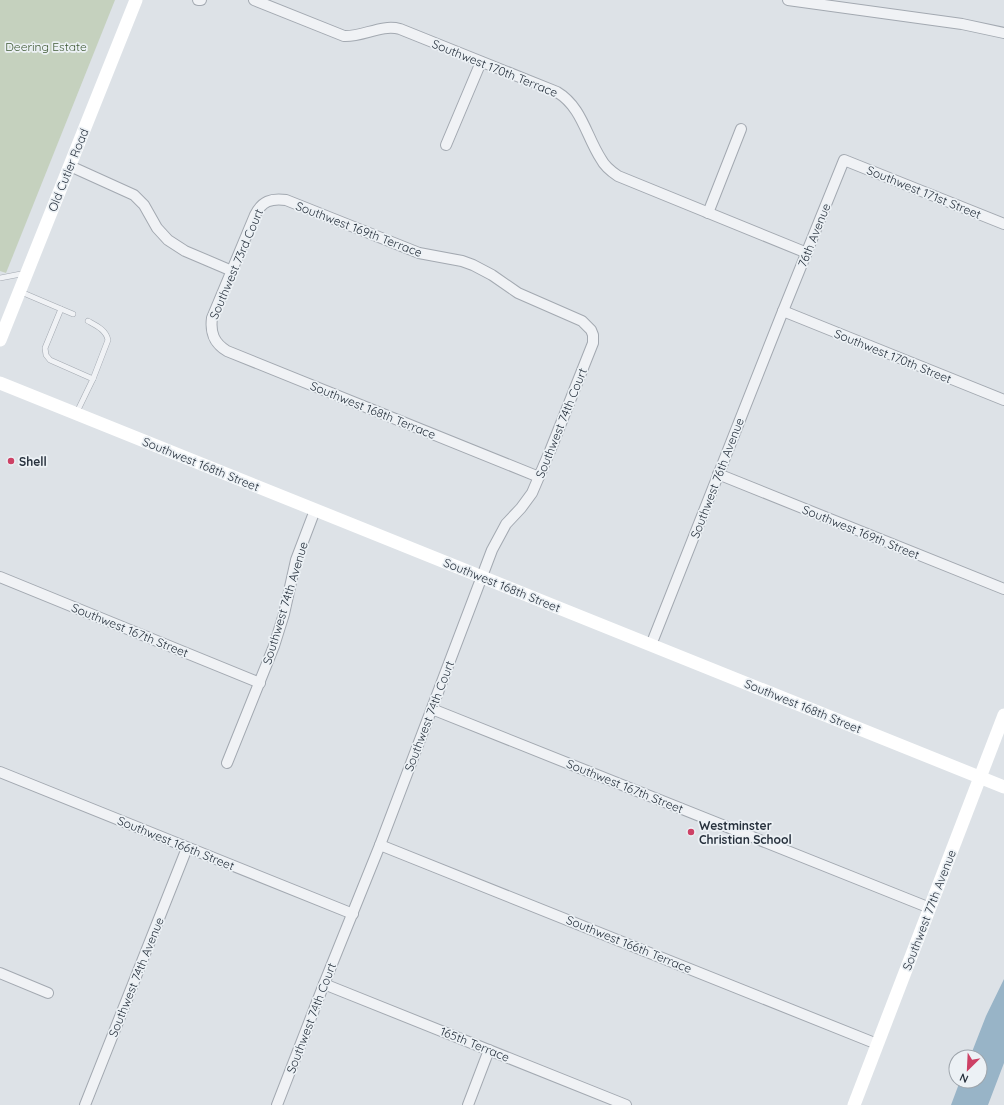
<svg xmlns="http://www.w3.org/2000/svg" width="1004" height="1105" font-family="Quicksand,sans-serif">
  <rect width="100%" height="100%" fill="#dde2e7"/>
  <path fill="#c5d1be" d="M 0,0 L 115,0 L 6,273 L 0,271 Z"/>
  <path fill="#98b4c7" d="M 1004,979 L 1004,1063 L 988,1105 L 951,1105 L 960,1081 L 980,1081 L 980,1057 L 970,1057 L 986,1016 Z"/>
  <g fill="none" stroke-linecap="round" stroke-linejoin="round">
    <g stroke="#a3a9b1" stroke-width="6">
      <g id="lane">
        <path d="M 0,278 L 26,273"/>
        <path d="M 21,292 L 61,309 L 45,348 L 46,355 L 50,360 L 93,379 L 76,414"/>
        <path d="M 61,309 L 73,314"/>
        <path d="M 88,321 C 97,326 106,330 108,340 L 93,379"/>
      </g>
    </g>
    <g stroke="#a3a9b1" stroke-width="12">
      <g id="street">
        <path d="M 198,0 L 201,0"/>
        <path d="M 254,0 L 344,36 C 363,37 381,24 400,29 L 557,92 C 582,107 586,136 601,159 C 605,167 612,172 618,176 L 807,253"/>
        <path d="M 788,0 L 962,24 L 1004,33"/>
        <path d="M 446,145 L 481,62"/>
        <path d="M 70,166 L 134,195 L 144,205 L 157,228 L 168,240 L 185,251 L 232,271"/>
        <path d="M 708,213 L 741,129"/>
        <path d="M 783,311 L 1004,400"/>
        <path d="M 718,474 L 1004,589"/>
        <path d="M 0,577 L 260,683"/>
        <path d="M 651,645 L 783,311 L 844,160 L 1004,224"/>
        <path d="M 432,709 L 930,908"/>
        <path d="M 227,763 L 274,646 L 284,614 L 296,560 L 315,510"/>
        <path d="M 0,772 L 353,914"/>
        <path d="M 380,845 L 877,1044"/>
        <path d="M 0,973 L 48,993"/>
        <path d="M 324,984 L 626,1105"/>
        <path d="M 85,1105 L 187,848"/>
        <path d="M 277,1105 L 324,984 L 380,845 L 492,550 L 506,524 L 521,508 L 532,493 L 550,451 L 593,343 L 593,335 L 591,330 L 582,321 L 518,293 L 492,275 L 473,265 L 462,261 L 419,253 L 286,200 C 271,198 262,201 255,215 L 212,318 C 210,333 214,343 227,351 L 539,477"/>
        <path d="M 468,1105 L 489,1050"/>
      </g>
    </g>
    <use href="#lane" stroke="#f0f2f5" stroke-width="5"/>
    <use href="#street" stroke="#f0f2f5" stroke-width="10"/>
    <g stroke="#fff" stroke-width="13">
      <path d="M 0,340 L 136,0"/>
      <path d="M 0,383 L 1004,787"/>
      <path d="M 854,1105 L 1004,715"/>
    </g>
  </g>
  <g fill="#cd4165" stroke="#ecf1f5" stroke-width="1.5">
    <circle cx="11" cy="461" r="4"/>
    <circle cx="691" cy="832" r="4"/>
  </g>
  <g text-anchor="middle" dominant-baseline="central" stroke-width="3.5" stroke-linejoin="round" paint-order="stroke">
    <g font-size="12" fill="#3f5934" stroke="#ecf1f5">
      <text x="46" y="46">Deering Estate</text>
    </g>
    <g font-size="12" fill="#27313d" stroke="#ecf1f5">
      <text transform="translate(495 68) rotate(22)">Southwest 170th Terrace</text>
      <text transform="translate(68 170) rotate(-68)">Old Cutler Road</text>
      <text transform="translate(924 192) rotate(22)">Southwest 171st Street</text>
      <text transform="translate(359 229) rotate(21)">Southwest 169th Terrace</text>
      <text transform="translate(814 235) rotate(-68)">76th Avenue</text>
      <text transform="translate(236 264) rotate(-67)">Southwest 73rd Court</text>
      <text transform="translate(893 356) rotate(22)">Southwest 170th Street</text>
      <text transform="translate(373 410) rotate(22)">Southwest 168th Terrace</text>
      <text transform="translate(561 423) rotate(-68)">Southwest 74th Court</text>
      <text transform="translate(201 464) rotate(22)">Southwest 168th Street</text>
      <text transform="translate(717 478) rotate(-69)">Southwest 76th Avenue</text>
      <text transform="translate(861 532) rotate(22)">Southwest 169th Street</text>
      <text transform="translate(502 585) rotate(22)">Southwest 168th Street</text>
      <text transform="translate(285 603) rotate(-73)">Southwest 74th Avenue</text>
      <text transform="translate(130 630) rotate(22)">Southwest 167th Street</text>
      <text transform="translate(803 706) rotate(22)">Southwest 168th Street</text>
      <text transform="translate(429 716) rotate(-69)">Southwest 74th Court</text>
      <text transform="translate(625 786) rotate(22)">Southwest 167th Street</text>
      <text transform="translate(176 843) rotate(22)">Southwest 166th Street</text>
      <text transform="translate(929 910) rotate(-69)">Southwest 77th Avenue</text>
      <text transform="translate(629 944) rotate(22)">Southwest 166th Terrace</text>
      <text transform="translate(136 977) rotate(-68)">Southwest 74th Avenue</text>
      <text transform="translate(311 1018) rotate(-69)">Southwest 74th Court</text>
      <text transform="translate(475 1044) rotate(22)">165th Terrace</text>
    </g>
    <g font-size="12" font-weight="bold" fill="#27313d" stroke="#ecf1f5" text-anchor="start">
      <text x="19" y="461">Shell</text>
      <text x="699" y="825">Westminster<tspan x="699" dy="14">Christian School</tspan></text>
    </g>
  </g>
  <g transform="translate(968 1069) rotate(204)"><circle r="19" fill="#ecf1f5" stroke="#9da4ab"/>
  <path d="M0-3L7 15L0 10L-7 15Z" fill="#cd4165"/>
  <text y="-6" font-size="11" font-weight="bold" text-anchor="middle" fill="#27313d">N</text>
  </g>
</svg>
